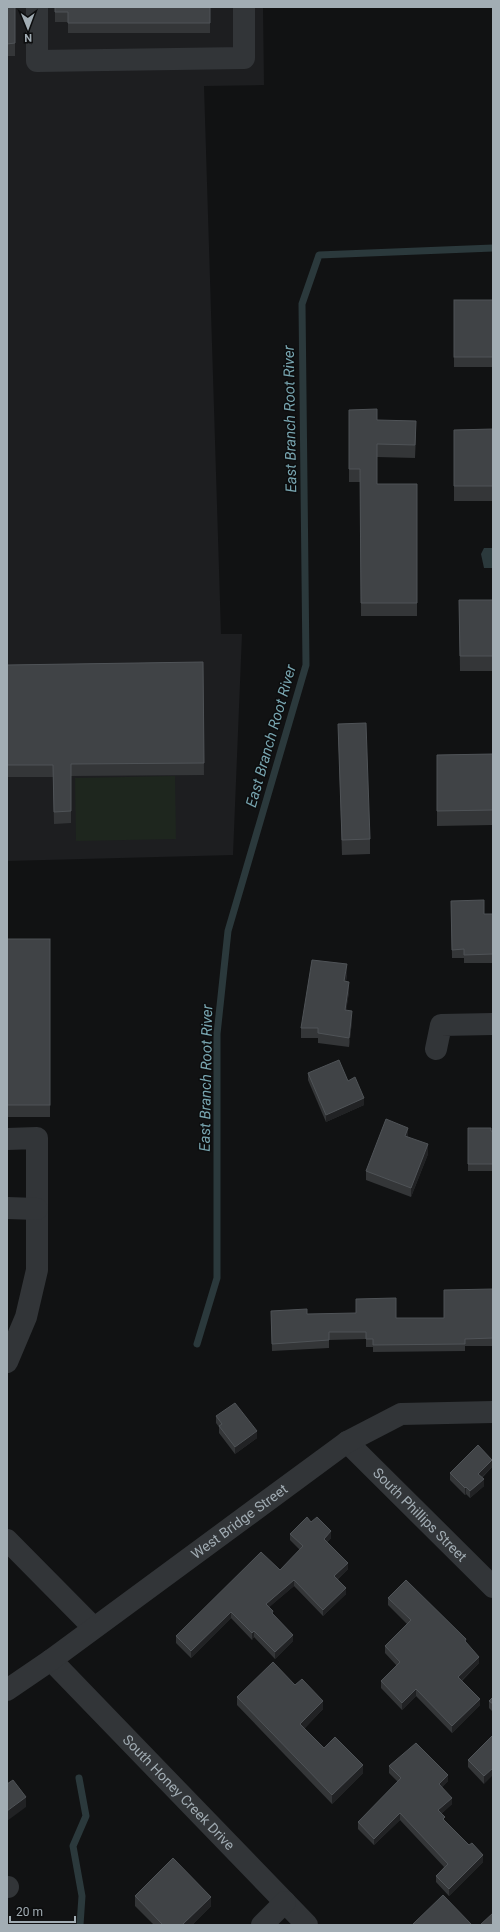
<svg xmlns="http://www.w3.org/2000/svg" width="500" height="1932" font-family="Roboto,sans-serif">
  <rect width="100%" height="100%" fill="#111213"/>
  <path fill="#1d1e20" d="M 7,7 L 263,7 L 264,85 L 204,86 L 221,634 L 242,634 L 233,855 L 7,861 Z"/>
  <path fill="#1e261e" d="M 175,776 L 176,839 L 76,841 L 75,778 Z"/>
  <path fill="#2b393c" d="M 484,548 L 493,548 L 493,568 L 484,568 L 481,554 Z"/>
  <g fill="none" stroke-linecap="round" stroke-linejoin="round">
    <g stroke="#2b393c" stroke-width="7">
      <path d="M 197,1344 L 217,1278 L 217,1034 L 228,931 L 306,665 L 302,304 L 319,255 L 493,248"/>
      <path d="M 79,1778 L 86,1816 L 73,1846 L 82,1896 L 80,1925"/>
    </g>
    <g stroke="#323538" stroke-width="22">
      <path d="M 37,7 L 37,61 L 244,58 L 244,7"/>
      <path d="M 436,1049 L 441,1025 L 493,1024"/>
      <path d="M 7,1139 L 37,1138 L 37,1270 L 26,1317 L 7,1362"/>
      <path d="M 7,1208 L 37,1209"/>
      <path id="s1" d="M 347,1442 L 493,1587"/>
      <path d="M 7,1540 L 93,1627"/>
      <path id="s2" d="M 51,1660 L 307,1925"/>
      <path id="s3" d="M 7,1690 L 51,1660 L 347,1442 L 401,1414 L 493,1412"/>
      <path d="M 7,1887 L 8,1887"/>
      <path d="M 262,1925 L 285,1902"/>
    </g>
  </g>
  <g fill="#343638">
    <rect x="7" y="7" width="8" height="49"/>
    <path d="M 55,7 L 210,7 L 210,33 L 68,33 L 68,22 L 55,22 Z"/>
    <rect x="454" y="300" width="39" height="67"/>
    <path d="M 349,410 L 416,435 L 415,458 L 377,457 L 377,484 L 417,484 L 417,616 L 361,616 L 360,482 L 349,482 Z"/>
    <path d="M 493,429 L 493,501 L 454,501 L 454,430 Z"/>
    <path d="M 459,600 L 493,600 L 493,671 L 460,671 Z"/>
    <path d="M 203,662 L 204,775 L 71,776 L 71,823 L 54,824 L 53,777 L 7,777 L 7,665 Z"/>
    <path d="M 338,724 L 370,839 L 370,854 L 342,855 Z"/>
    <path d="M 493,754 L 493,825 L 437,826 L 437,755 Z"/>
    <path d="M 451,901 L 484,914 L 493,914 L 493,963 L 464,963 L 464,958 L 452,958 Z"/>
    <rect x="7" y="939" width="43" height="178"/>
    <path d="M 347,974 L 346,982 L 349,992 L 346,1010 L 352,1021 L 349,1047 L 318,1043 L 318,1038 L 301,1038 L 301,1028 Z"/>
    <path d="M 308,1073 L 348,1081 L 364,1105 L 326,1122 L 308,1080 Z"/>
    <path d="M 468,1128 L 493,1131 L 493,1171 L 468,1171 Z"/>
    <path d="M 428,1154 L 411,1197 L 366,1180 L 366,1171 Z"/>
    <path d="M 493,1289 L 493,1346 L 465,1346 L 465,1351 L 373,1352 L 373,1347 L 366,1347 L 366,1339 L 329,1340 L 329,1348 L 272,1351 L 271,1318 L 307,1314 L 396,1318 L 444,1318 Z"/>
    <path d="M 216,1416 L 257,1438 L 235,1454 L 219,1433 L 219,1427 L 216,1423 Z"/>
    <path d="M 492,1467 L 482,1478 L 484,1486 L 470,1498 L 466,1494 L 465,1495 L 450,1480 L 450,1473 Z"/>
    <path d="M 311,1522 L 331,1538 L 327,1542 L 348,1569 L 338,1579 L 346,1594 L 323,1616 L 294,1586 L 269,1607 L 273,1614 L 293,1641 L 275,1659 L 254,1637 L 252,1640 L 231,1618 L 191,1658 L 176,1643 L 176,1636 L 280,1570 L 300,1550 L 290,1540 L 290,1534 Z"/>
    <path d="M 388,1598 L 466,1643 L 479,1663 L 462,1681 L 480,1705 L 452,1733 L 416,1696 L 402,1710 L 381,1688 L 381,1681 L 397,1666 L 385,1653 L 385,1646 L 407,1624 L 388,1605 Z"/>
    <path d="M 295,1685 L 323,1709 L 304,1729 L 324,1748 L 363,1773 L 332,1804 L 237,1705 L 237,1697 Z"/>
    <path d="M 493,1697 L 493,1712 L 489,1708 L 489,1701 Z"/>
    <path d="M 493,1735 L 484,1784 L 468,1767 L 468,1760 Z"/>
    <path d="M 389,1766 L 448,1781 L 442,1787 L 452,1804 L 441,1814 L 445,1821 L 483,1862 L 449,1896 L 436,1882 L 436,1876 L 444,1867 L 400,1820 L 374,1845 L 358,1829 L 358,1822 L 398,1782 L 389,1773 Z"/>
    <path d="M 135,1896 L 211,1906 L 192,1925 L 154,1925 L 135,1906 Z"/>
  </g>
  <g fill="#212224">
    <path d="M 347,964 L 347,974 L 344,991 L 344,981 Z"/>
    <path d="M 349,982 L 349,992 L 345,1020 L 345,1010 Z"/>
    <path d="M 352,1011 L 352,1021 L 349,1047 L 349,1038 Z"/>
    <path d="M 364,1098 L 364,1105 L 326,1122 L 326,1115 Z"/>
    <path d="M 408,1128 L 408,1138 L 405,1136 Z"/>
    <path d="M 428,1144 L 428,1154 L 411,1197 L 411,1188 Z"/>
    <path d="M 257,1431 L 257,1438 L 235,1454 L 235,1447 Z"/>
    <path d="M 492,1460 L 492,1467 L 478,1481 L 478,1474 Z"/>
    <path d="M 484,1479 L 484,1486 L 470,1498 L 470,1491 Z"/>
    <path d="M 466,1487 L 466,1494 L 465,1495 L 465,1488 Z"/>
    <path d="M 331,1531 L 331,1538 L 324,1545 L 324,1539 Z"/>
    <path d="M 348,1563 L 348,1569 L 334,1582 L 334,1576 Z"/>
    <path d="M 294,1580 L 294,1586 L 266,1610 L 266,1604 Z"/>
    <path d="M 346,1588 L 346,1594 L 323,1616 L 323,1610 Z"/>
    <path d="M 231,1612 L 231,1618 L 191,1658 L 191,1651 Z"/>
    <path d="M 254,1631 L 254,1637 L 252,1640 L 252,1633 Z"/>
    <path d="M 293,1635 L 293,1641 L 275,1659 L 275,1652 Z"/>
    <path d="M 479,1657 L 479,1663 L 458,1684 L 458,1677 Z"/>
    <path d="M 416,1689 L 416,1696 L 402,1710 L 402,1703 Z"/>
    <path d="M 480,1699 L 480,1705 L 452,1733 L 452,1726 Z"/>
    <path d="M 323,1701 L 323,1709 L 300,1733 L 300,1724 Z"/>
    <path d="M 363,1765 L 363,1773 L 332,1804 L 332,1795 Z"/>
    <path d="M 493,1768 L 493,1775 L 484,1784 L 484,1776 Z"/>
    <path d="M 448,1775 L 448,1781 L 439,1791 L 439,1784 Z"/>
    <path d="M 26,1797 L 26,1807 L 7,1821 L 7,1811 Z"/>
    <path d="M 452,1798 L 452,1804 L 438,1817 L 438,1810 Z"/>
    <path d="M 400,1813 L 400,1820 L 374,1845 L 374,1839 Z"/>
    <path d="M 483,1855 L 483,1862 L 449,1896 L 449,1889 Z"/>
    <path d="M 211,1897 L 211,1906 L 192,1925 L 182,1925 Z"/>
  </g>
  <g fill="#404346" stroke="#4f5357">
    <path d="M 7,7 L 15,7 L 15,43 L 7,44 Z"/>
    <path d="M 55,7 L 210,7 L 210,23 L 68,23 L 68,12 L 55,12 Z"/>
    <rect x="454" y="300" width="39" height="57"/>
    <path d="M 377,409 L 377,420 L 416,421 L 415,445 L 377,444 L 377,484 L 417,484 L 417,603 L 361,603 L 360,469 L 349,469 L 349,410 Z"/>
    <path d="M 493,429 L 493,486 L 454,486 L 454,430 Z"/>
    <path d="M 459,600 L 493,600 L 493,656 L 460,656 Z"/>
    <path d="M 203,662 L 204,763 L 71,764 L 71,811 L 54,812 L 53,765 L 7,765 L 7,665 Z"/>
    <path d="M 366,723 L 370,839 L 342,840 L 338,724 Z"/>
    <path d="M 493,754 L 493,810 L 437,811 L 437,755 Z"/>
    <path d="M 484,900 L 484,914 L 493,914 L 493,954 L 464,955 L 464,949 L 452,950 L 451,901 Z"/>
    <rect x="7" y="939" width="43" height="166"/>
    <path d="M 312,960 L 347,964 L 344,981 L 349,982 L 345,1010 L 352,1011 L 349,1038 L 318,1033 L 318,1028 L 301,1028 Z"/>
    <path d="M 339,1060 L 348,1081 L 355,1077 L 364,1098 L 326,1115 L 308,1073 Z"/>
    <path d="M 386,1119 L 408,1128 L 405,1136 L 428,1144 L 411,1188 L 366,1171 Z"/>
    <path d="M 468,1128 L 491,1128 L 491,1131 L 493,1131 L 493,1164 L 468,1164 Z"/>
    <path d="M 493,1289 L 493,1338 L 465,1339 L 465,1344 L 373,1345 L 373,1339 L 366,1339 L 366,1332 L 329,1332 L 329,1340 L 272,1344 L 271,1311 L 307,1309 L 307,1314 L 356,1313 L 356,1299 L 396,1298 L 396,1318 L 444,1318 L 444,1290 Z"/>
    <path d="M 235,1403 L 257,1431 L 235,1447 L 219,1426 L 222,1424 L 216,1416 Z"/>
    <path d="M 478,1445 L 492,1460 L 478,1474 L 484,1479 L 470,1491 L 466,1487 L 465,1488 L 450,1473 Z"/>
    <path d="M 307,1517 L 311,1522 L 317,1517 L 331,1531 L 324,1539 L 348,1563 L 334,1576 L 346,1588 L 323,1610 L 294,1580 L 266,1604 L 273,1611 L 272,1613 L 293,1635 L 275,1652 L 254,1631 L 252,1633 L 231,1612 L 191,1651 L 176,1636 L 261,1552 L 280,1570 L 303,1546 L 290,1534 Z"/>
    <path d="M 406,1580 L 466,1639 L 465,1641 L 479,1657 L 458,1677 L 480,1699 L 452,1726 L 416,1689 L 402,1703 L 381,1681 L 400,1662 L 385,1646 L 411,1620 L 388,1598 Z"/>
    <path d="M 273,1662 L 295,1685 L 302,1679 L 323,1701 L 300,1724 L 324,1748 L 335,1737 L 363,1765 L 332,1795 L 237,1697 Z"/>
    <path d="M 493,1697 L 493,1704 L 489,1701 Z"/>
    <path d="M 493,1735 L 493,1768 L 484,1776 L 468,1760 Z"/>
    <path d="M 416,1743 L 448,1775 L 439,1784 L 452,1798 L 438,1810 L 445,1817 L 443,1819 L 469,1845 L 472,1843 L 483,1855 L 449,1889 L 436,1876 L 448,1864 L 400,1813 L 374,1839 L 358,1822 L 401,1778 L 389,1766 Z"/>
    <path d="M 13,1780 L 26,1797 L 7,1811 L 7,1784 Z"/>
    <path d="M 173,1858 L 211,1897 L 182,1925 L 163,1925 L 135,1896 Z"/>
    <path d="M 443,1895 L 472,1925 L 412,1925 Z"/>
    <path d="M 493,1913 L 493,1925 L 480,1925 Z"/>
  </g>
  <g text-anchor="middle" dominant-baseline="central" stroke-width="3" stroke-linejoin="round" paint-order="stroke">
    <g font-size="14" fill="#a2adb4" stroke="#0c0d0e">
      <text stroke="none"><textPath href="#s1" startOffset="103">South Phillips Street</textPath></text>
      <text stroke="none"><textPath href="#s3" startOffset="287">West Bridge Street</textPath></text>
      <text stroke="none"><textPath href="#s2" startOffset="184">South Honey Creek Drive</textPath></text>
    </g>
    <g font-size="15" font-style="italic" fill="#78a5b0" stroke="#0c0d0e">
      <text transform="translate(290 419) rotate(-91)">East Branch Root River</text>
      <text transform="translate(271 736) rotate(-74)">East Branch Root River</text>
      <text transform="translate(206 1078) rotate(-89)">East Branch Root River</text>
    </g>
  </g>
  <rect width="500" height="1932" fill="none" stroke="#a2adb4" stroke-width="16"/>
  <g transform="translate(28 28) rotate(179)" stroke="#0c0d0e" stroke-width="3" paint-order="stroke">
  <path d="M0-3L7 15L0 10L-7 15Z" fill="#a2adb4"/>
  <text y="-6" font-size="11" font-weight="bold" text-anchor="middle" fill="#a2adb4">N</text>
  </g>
  <path d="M10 1916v6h65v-6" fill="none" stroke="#a2adb4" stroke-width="2"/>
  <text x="16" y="1916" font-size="12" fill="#a2adb4" stroke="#0c0d0e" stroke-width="3" paint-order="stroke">20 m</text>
</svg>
